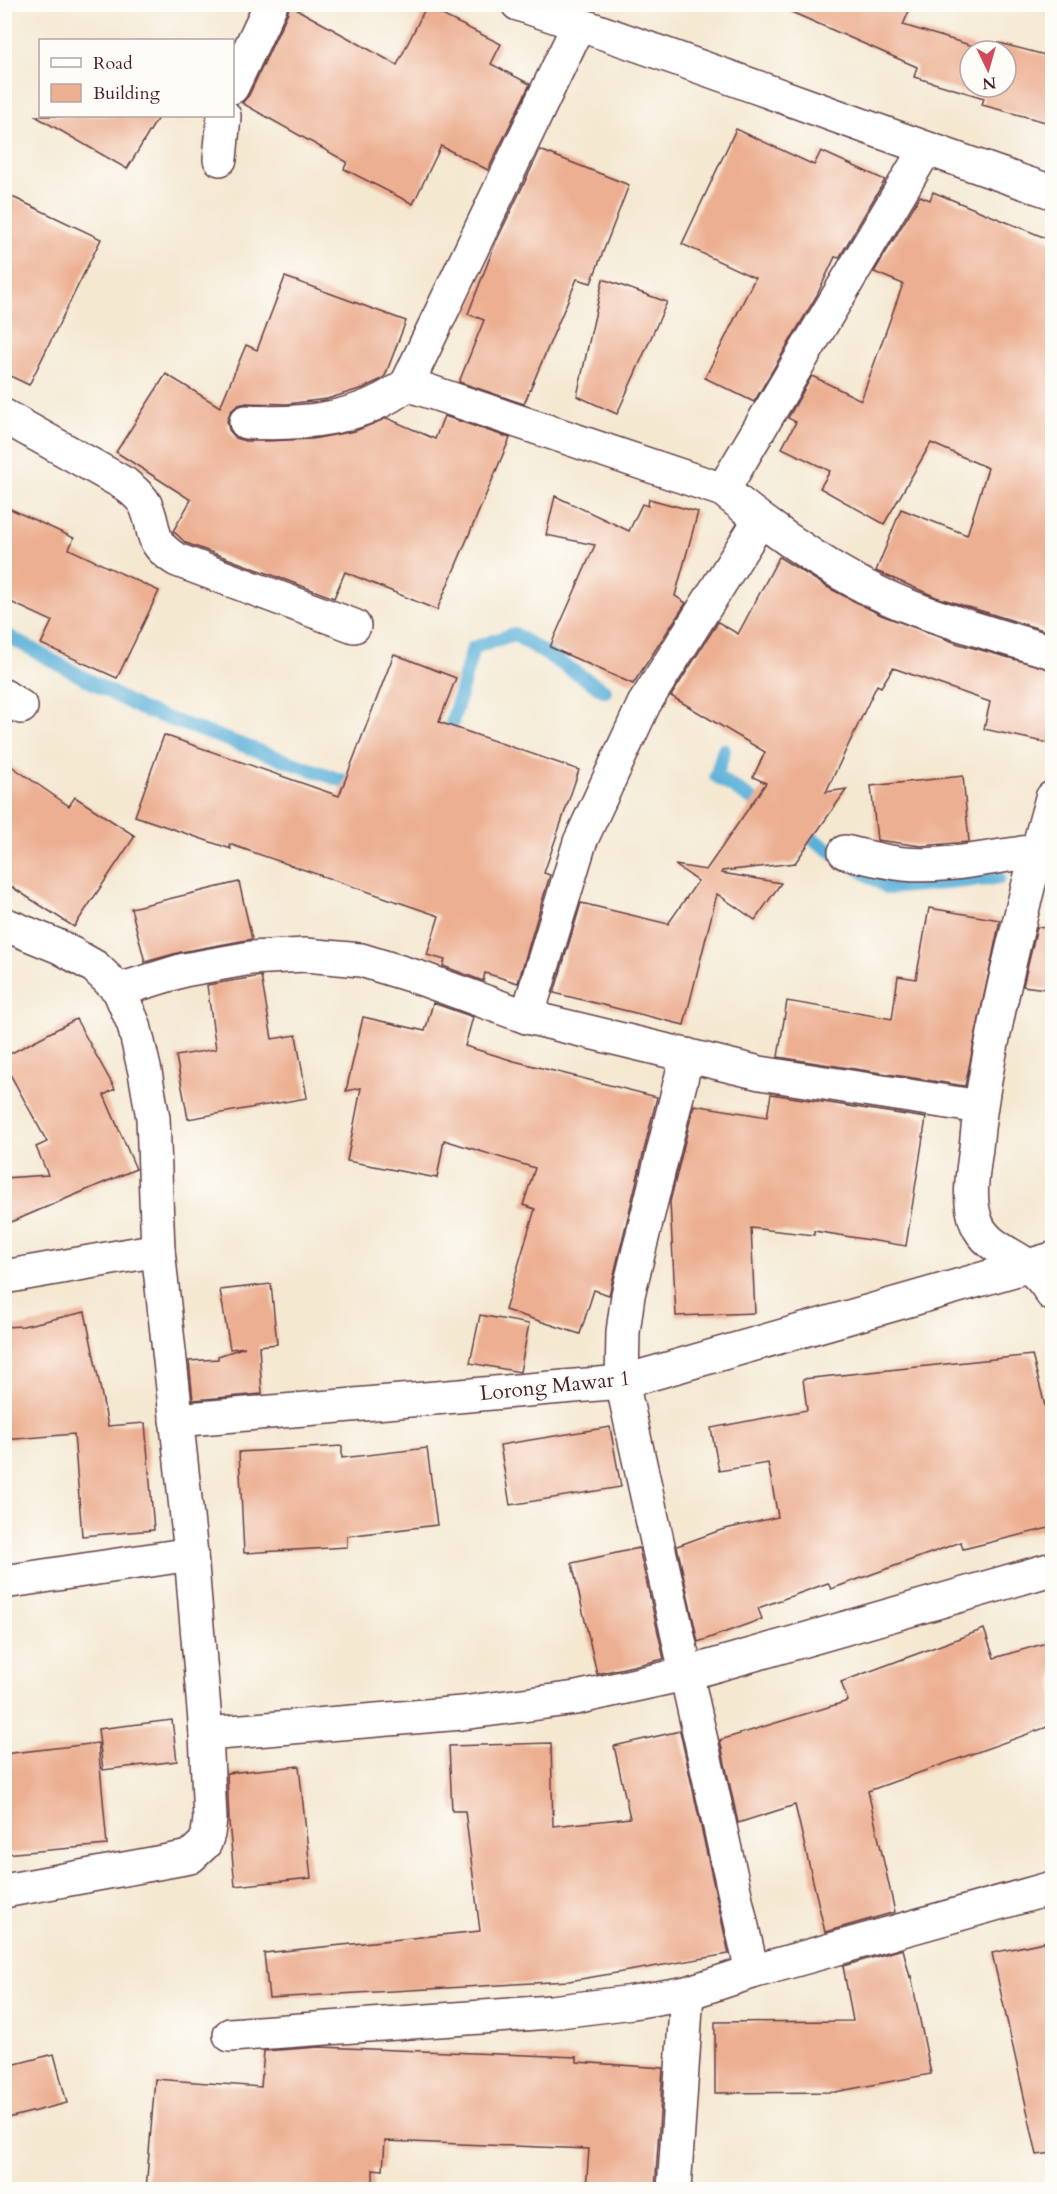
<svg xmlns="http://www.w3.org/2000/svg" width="1057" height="2194" font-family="Cardo,serif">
  <rect width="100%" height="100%" fill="#fdfcf7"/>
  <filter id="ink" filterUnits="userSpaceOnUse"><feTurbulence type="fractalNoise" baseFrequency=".0167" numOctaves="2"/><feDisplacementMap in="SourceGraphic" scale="12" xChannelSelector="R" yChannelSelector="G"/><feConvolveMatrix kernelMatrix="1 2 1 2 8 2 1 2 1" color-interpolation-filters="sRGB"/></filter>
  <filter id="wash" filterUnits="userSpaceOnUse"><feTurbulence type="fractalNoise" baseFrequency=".008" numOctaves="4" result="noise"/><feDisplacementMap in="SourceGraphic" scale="24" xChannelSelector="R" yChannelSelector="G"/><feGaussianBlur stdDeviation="1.35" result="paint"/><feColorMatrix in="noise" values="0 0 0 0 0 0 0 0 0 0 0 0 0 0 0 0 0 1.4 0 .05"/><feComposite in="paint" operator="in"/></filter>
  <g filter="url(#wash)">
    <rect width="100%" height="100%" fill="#f4e8d1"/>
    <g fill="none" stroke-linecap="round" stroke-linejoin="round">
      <g stroke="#5cb0d8" stroke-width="14">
        <path d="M 4,634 L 141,709 L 360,787"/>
        <path d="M 446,744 L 473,648 L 514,634 L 605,691"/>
        <path d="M 724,750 L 716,776 L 768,810"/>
        <path d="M 797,829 L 888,888 L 999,878"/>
      </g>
    </g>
    <g id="blocks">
      <g fill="#ecaf91">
        <path d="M 773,4 L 912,4 L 903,25 L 990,51 L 970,51 L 970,87 L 1006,87 L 1006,51 L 997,51 L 999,43 L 1053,57 L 1053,124 L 982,105 L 984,98 L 914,77 L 917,67 Z"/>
        <path d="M 289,5 L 397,65 L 426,7 L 501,44 L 491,64 L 530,84 L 488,170 L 441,146 L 413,204 L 344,169 L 347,162 L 242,103 L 249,95 L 288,12 Z"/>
        <path d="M 35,116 L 159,116 L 127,169 Z"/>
        <path d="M 736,129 L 814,165 L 821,151 L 885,180 L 839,258 L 835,257 L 817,295 L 754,402 L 705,378 L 755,278 L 682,244 Z"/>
        <path d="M 540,150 L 629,185 L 591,283 L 577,279 L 524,404 L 459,382 L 484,320 L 468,314 L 495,244 Z"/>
        <path d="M 933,192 L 1053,241 L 1053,633 L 936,597 L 876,571 L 901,509 L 967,535 L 988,468 L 931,443 L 884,524 L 820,488 L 830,471 L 782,448 L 796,422 L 788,418 L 812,376 L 861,400 L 903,284 L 874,272 L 920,196 L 930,200 Z"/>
        <path d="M 4,193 L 101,239 L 29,385 L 4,373 Z"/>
        <path d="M 285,277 L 406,321 L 385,376 L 380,380 L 363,388 L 327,399 L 287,404 L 247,403 L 238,405 L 230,412 L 227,421 L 229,430 L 236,438 L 245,441 L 266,441 L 312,439 L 355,431 L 387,418 L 435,439 L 444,416 L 510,438 L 437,610 L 345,572 L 334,598 L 186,543 L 173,531 L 191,500 L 116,452 L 166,374 L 220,407 L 246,345 L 257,350 Z"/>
        <path d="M 603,279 L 667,302 L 617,414 L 577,396 Z"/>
        <path d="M 555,496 L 629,531 L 642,504 L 648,506 L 649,499 L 698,512 L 675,596 L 686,603 L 633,684 L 550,647 L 595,545 L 546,535 Z"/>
        <path d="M 4,506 L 74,538 L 69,549 L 159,591 L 117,678 L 41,644 L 52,621 L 4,599 Z"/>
        <path d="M 779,557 L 829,588 L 881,615 L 959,644 L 1053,670 L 1053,744 L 984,729 L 990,702 L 893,668 L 881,687 L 877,685 L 826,792 L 847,789 L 795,863 L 722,871 L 722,873 L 781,883 L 755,920 L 717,894 L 684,1025 L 554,993 L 581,903 L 668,924 L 698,881 L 675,865 L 706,870 L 766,783 L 753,777 L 765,752 L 671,696 L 718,622 L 738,634 Z"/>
        <path d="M 394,654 L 456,678 L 439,722 L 579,770 L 544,873 L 550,875 L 518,983 L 485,973 L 483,981 L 443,966 L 445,960 L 427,955 L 439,916 L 229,844 L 231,849 L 135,816 L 164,735 L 339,796 Z"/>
        <path d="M 4,761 L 69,806 L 75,797 L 135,836 L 74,927 L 4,882 Z"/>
        <path d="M 963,776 L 969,842 L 921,846 L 877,840 L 871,786 Z"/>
        <path d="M 239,882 L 252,939 L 181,952 L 145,962 L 131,908 Z"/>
        <path d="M 929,908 L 1000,920 L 965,1086 L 778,1057 L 787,1001 L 892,1019 L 898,976 L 916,979 Z"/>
        <path d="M 1037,927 L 1053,929 L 1053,990 L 1023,986 Z"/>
        <path d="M 261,976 L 272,1039 L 296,1035 L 307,1098 L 188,1119 L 176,1056 L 216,1049 L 207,985 Z"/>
        <path d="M 433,1003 L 473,1017 L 465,1046 L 514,1061 L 657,1097 L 609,1295 L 594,1290 L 580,1334 L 505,1310 L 535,1209 L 523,1205 L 535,1168 L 444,1140 L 437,1178 L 347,1161 L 361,1088 L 346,1091 L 363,1017 L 425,1031 Z"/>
        <path d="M 76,1019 L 115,1089 L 104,1095 L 136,1169 L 4,1225 L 4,1178 L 48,1175 L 36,1147 L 47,1142 L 4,1063 L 4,1057 Z"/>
        <path d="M 771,1094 L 926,1118 L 906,1246 L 814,1231 L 814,1235 L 751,1228 L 755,1313 L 676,1316 L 670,1202 L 694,1105 L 767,1117 Z"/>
        <path d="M 271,1284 L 277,1344 L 259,1346 L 262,1394 L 193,1400 L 189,1361 L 218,1359 L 218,1356 L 245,1347 L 230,1349 L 220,1290 Z"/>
        <path d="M 85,1312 L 108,1426 L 145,1423 L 154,1530 L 82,1536 L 74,1434 L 4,1440 L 4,1327 L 23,1326 Z"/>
        <path d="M 480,1315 L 529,1324 L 520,1372 L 470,1363 Z"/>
        <path d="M 1032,1355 L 1053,1437 L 1053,1527 L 963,1549 L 961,1542 L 831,1589 L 828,1583 L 758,1608 L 762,1619 L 698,1642 L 677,1546 L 721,1530 L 778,1517 L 768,1463 L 719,1471 L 711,1428 L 807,1410 L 803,1379 Z"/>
        <path d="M 610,1427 L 621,1487 L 510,1505 L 500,1445 Z"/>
        <path d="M 342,1446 L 342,1458 L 427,1448 L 437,1525 L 347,1536 L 347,1547 L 244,1553 L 239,1452 Z"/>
        <path d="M 639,1548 L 664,1659 L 597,1674 L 572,1563 Z"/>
        <path d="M 984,1629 L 994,1658 L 1053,1641 L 1053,1725 L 868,1791 L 895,1912 L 825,1932 L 795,1805 L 738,1823 L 720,1740 L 848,1701 L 841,1682 Z"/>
        <path d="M 172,1720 L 177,1761 L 103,1770 L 98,1729 Z"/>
        <path d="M 680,1731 L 729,1954 L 569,1981 L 269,1998 L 264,1953 L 480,1931 L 465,1811 L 452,1811 L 449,1746 L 551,1743 L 553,1826 L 630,1818 L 614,1746 Z"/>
        <path d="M 98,1743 L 107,1845 L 4,1854 L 4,1754 Z"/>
        <path d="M 299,1766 L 311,1878 L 235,1886 L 229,1822 L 227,1773 Z"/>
        <path d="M 1053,1940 L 1053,2153 L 1037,2155 L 992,1953 Z"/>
        <path d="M 903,1949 L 910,1977 L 911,1976 L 931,2074 L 835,2092 L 715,2093 L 715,2022 L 853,2021 L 843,1966 Z"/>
        <path d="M 320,2047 L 577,2057 L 577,2062 L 663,2068 L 655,2190 L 586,2190 L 589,2149 L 385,2141 L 383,2170 L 373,2169 L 373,2190 L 146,2190 L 155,2079 L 261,2087 L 264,2051 Z"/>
        <path d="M 54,2054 L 67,2103 L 4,2119 L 4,2067 Z"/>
      </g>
    </g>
  </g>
  <g filter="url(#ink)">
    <use href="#blocks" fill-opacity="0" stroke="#643d44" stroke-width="1.5"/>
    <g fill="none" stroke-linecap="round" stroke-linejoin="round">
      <g stroke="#643d44" stroke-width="36">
        <g id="minor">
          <path d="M 518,4 C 698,63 874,132 1052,192"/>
          <path d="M 232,87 L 271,4"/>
          <path d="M 220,159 L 224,116"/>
          <path d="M 407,384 L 723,490 C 776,534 848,584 913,608 C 958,625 1006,638 1052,652"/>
          <path d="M 4,416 L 125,484 C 132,490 140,495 145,504 C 158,531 146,541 177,560 L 354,626"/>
          <path d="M 246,422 C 301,425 362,420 407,384 L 579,24"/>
          <path d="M 723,490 L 925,150"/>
          <path d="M 4,696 L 21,707"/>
          <path d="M 1052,798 C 1035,859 1019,920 1005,982 C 993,1037 981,1091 976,1148 C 973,1172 967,1200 977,1224 C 986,1245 1008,1252 1025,1264 C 1035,1271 1046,1283 1052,1294"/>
          <path d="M 845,852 C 865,857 884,862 904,864 C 948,868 994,856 1037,851"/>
          <path d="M 4,924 L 60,947 L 95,967 L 119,990 L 134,1025 L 145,1072 L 153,1118 L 158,1250 L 191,1554 L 206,1734 L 210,1819 L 208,1834 L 205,1843 L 190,1857 L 4,1891"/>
          <path d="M 119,990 L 184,970 L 251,958 L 305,955 L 361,960 L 420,978 L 527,1017 L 760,1073 L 980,1107"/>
          <path d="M 527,1017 L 580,842 L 644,704 L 760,520"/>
          <path d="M 687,1055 L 628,1295 L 623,1332 L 622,1382 L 752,1972"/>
          <path d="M 4,1277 L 158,1250"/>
          <path d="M 176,1420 L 622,1382 L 1052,1259"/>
          <path d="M 4,1582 L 191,1554"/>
          <path d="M 206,1734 L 462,1713 L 576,1698 L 685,1674 L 1052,1569"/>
          <path d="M 230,2035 L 551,2012 L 633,2002 L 687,1993 L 752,1972 L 1052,1888"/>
          <path d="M 674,2190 L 687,1993"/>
        </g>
      </g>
      <use href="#minor" stroke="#fff" stroke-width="33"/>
    </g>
  </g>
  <g text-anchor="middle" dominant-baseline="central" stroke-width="4.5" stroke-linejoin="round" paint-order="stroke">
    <g font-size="21" fill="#4a1f2b" stroke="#fdfcf7">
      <text transform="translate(555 1386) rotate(-6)">Lorong Mawar 1</text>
    </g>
  </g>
  <rect width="1057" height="2194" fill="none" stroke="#fdfcf7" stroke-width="24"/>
  <rect x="39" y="39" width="195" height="78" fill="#fdfcf7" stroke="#b5a4a5" stroke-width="1.5"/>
  <rect x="51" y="58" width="30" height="9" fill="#ffffff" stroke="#b5a4a5" stroke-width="1.5"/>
  <text x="93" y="69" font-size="18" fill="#4a1f2b">Road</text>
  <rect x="51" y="84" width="30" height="18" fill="#ecaf91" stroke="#b5a4a5" stroke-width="1.5"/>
  <text x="93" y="99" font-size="18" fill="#4a1f2b">Building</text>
  <g transform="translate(988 69) rotate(175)"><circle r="28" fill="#fdfcf7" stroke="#b5a4a5" stroke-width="1.5"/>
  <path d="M0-4.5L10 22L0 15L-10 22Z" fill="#d1495b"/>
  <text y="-9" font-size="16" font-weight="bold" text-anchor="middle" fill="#4a1f2b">N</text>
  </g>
</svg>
